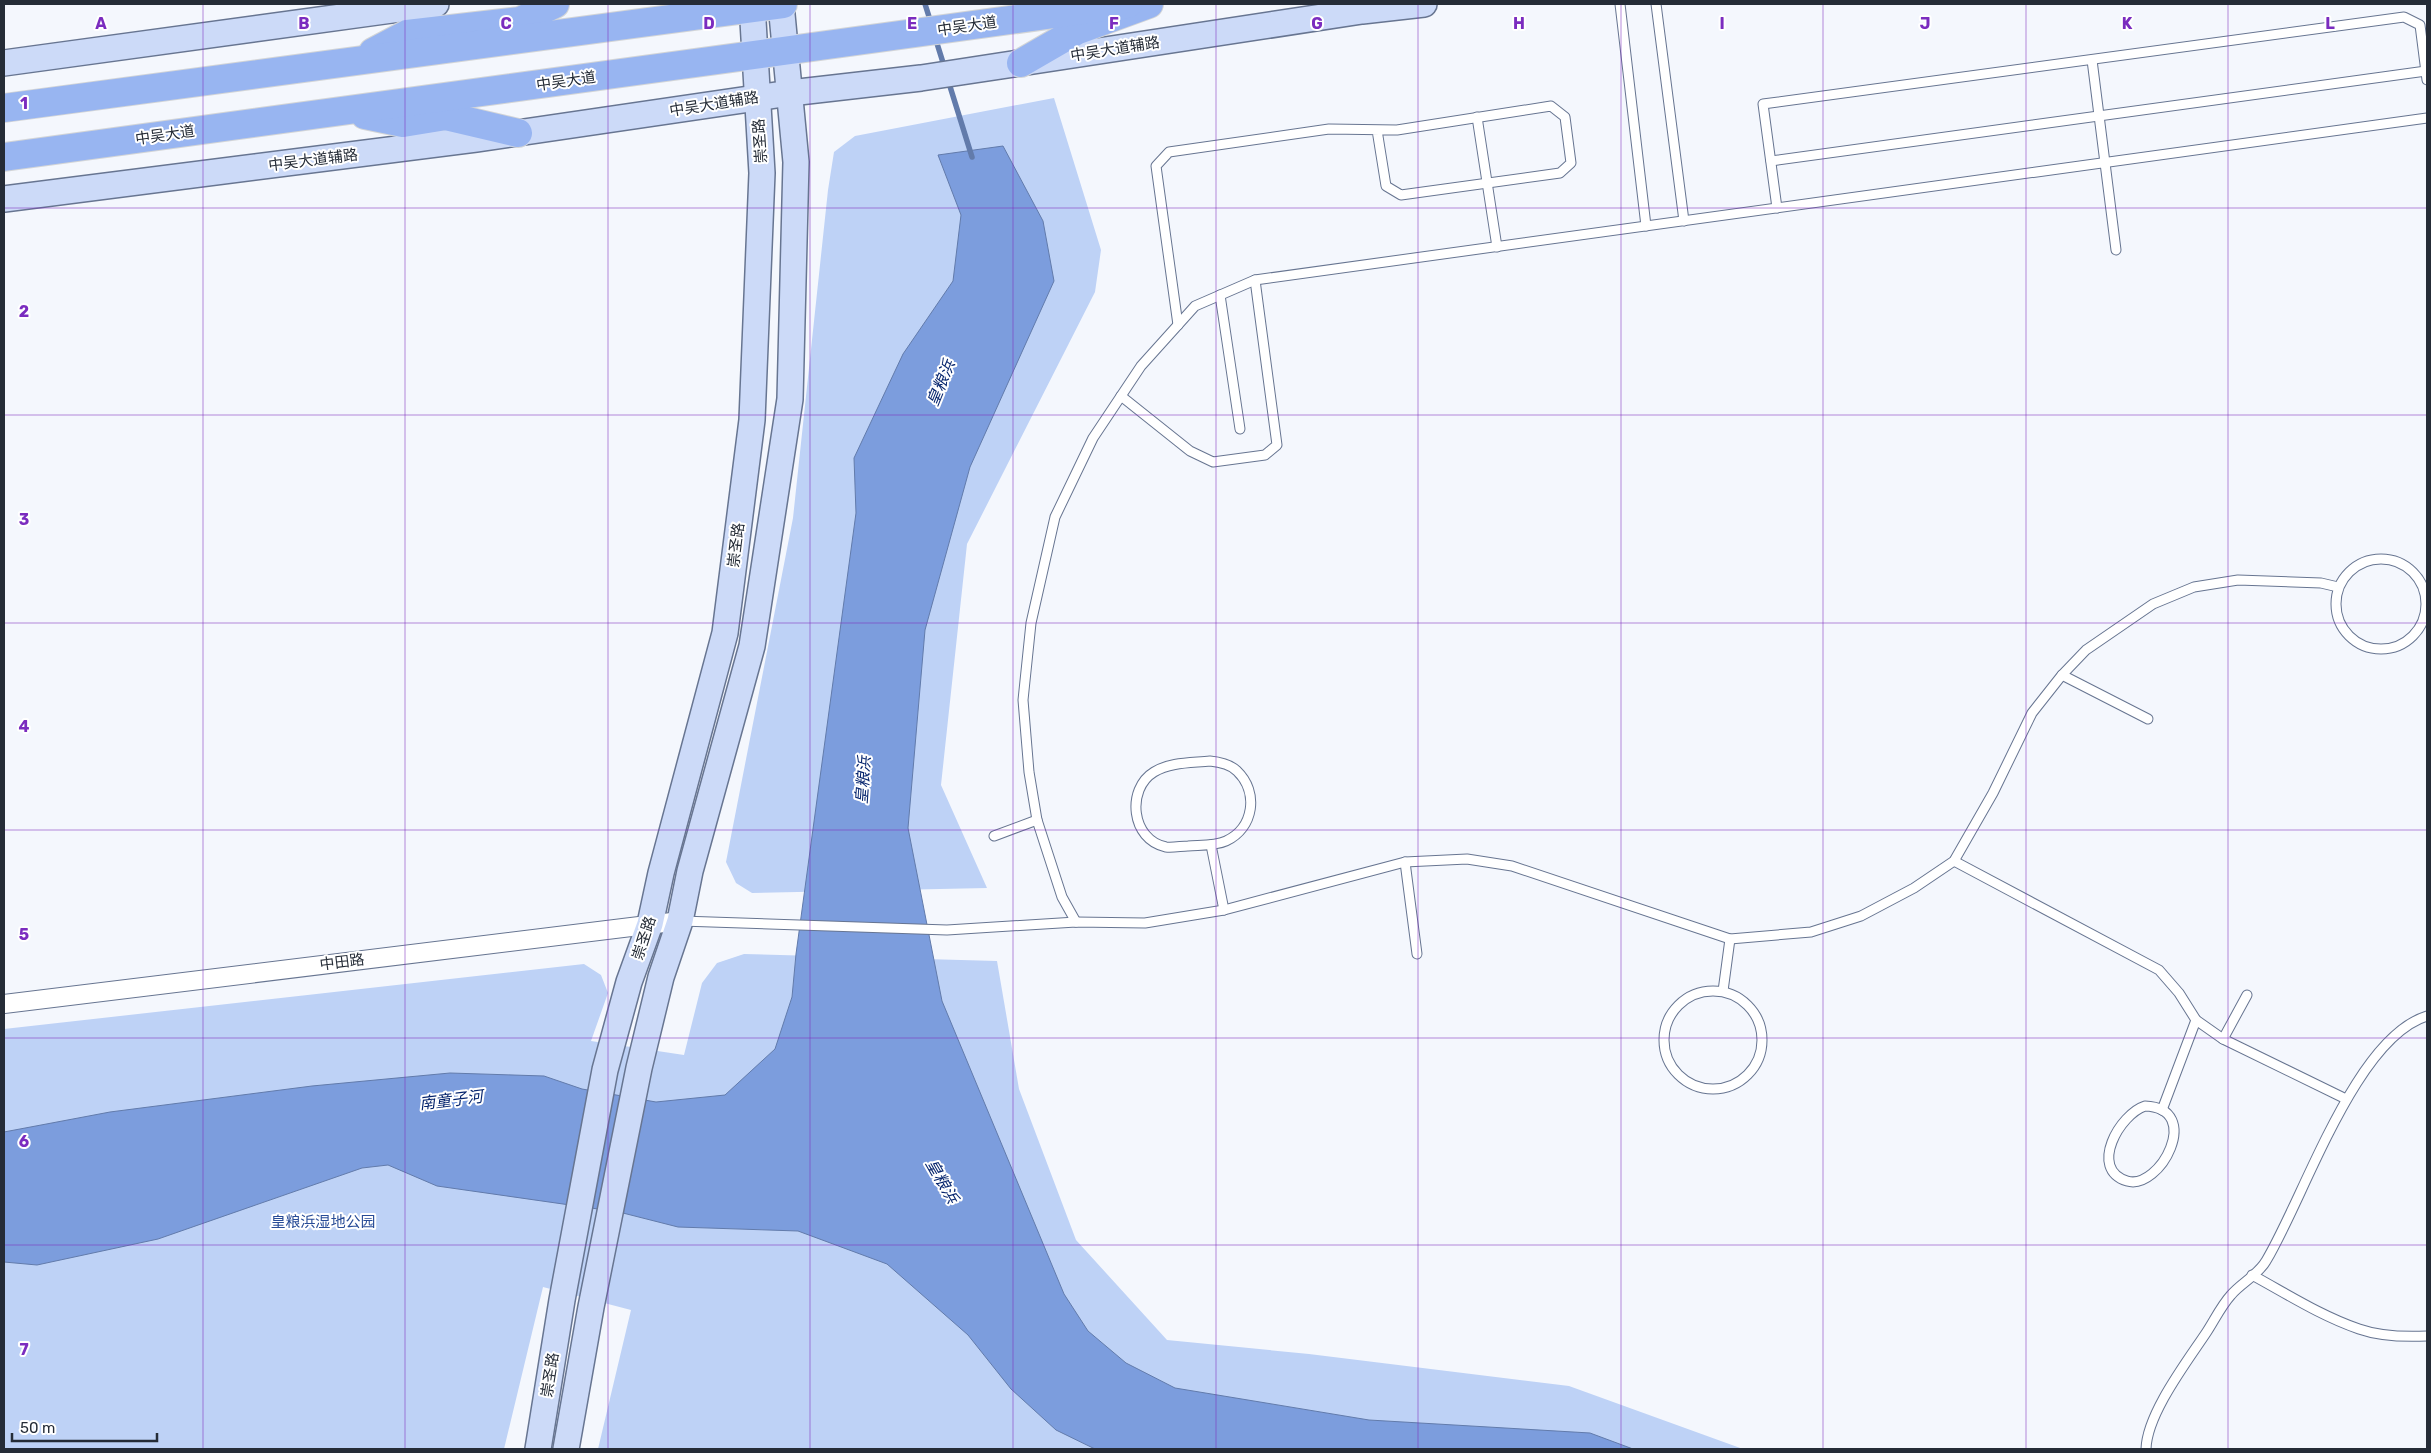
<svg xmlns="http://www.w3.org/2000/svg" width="2431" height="1453" font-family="Rubik,'Noto Sans SC',sans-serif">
  <rect width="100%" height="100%" fill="#f4f7fd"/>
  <g fill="#bed2f6">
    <path d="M 1054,98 L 1101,250 L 1095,292 L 967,544 L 941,785 L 987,888 L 752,893 L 736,883 L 726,862 L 793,518 L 828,190 L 834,152 L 855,136 Z"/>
    <path d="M 744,954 L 997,961 L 1019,1089 L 1076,1240 L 1167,1340 L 1309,1354 L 1569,1386 L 1743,1449 L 598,1449 L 631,1310 L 543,1287 L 504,1449 L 4,1449 L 4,1029 L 584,964 L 601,975 L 608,993 L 591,1041 L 684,1055 L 702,983 L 717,963 Z"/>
  </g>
  <path fill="#7c9ddd" stroke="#627bab" d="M 1003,146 L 1043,221 L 1054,281 L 970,467 L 925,630 L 908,828 L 942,1001 L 1064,1294 L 1088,1331 L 1126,1363 L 1175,1388 L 1369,1420 L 1590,1433 L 1633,1449 L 1095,1449 L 1056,1430 L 1011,1389 L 968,1335 L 887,1264 L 798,1231 L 678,1227 L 619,1212 L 437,1186 L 388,1165 L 362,1168 L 158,1239 L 37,1265 L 4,1262 L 4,1132 L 110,1112 L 312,1086 L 450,1073 L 544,1076 L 582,1089 L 656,1102 L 725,1095 L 775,1049 L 792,997 L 796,954 L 856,513 L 854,458 L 903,354 L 953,281 L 961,215 L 938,155 Z"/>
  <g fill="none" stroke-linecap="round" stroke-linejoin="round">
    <g stroke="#627bab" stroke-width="5.5">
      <path d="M 925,4 L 931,23"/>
      <path d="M 935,37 L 945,69"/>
      <path d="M 948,80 L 972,157"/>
    </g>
    <g stroke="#677591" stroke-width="11">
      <g id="service">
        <path d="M 1620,4 L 1646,226"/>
        <path d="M 1656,4 L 1684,221"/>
        <path d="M 2092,60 L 2116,250"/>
        <path d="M 1477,117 L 1497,247"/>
        <path d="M 1771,161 L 2426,71"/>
        <path d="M 1777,208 L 1763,104 L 2404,17 L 2420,25 L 2427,80"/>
        <path d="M 1220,295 L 1240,429"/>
        <path d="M 1178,325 L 1156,166 L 1169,152 L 1329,129 L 1397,130 L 1551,106 L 1565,117 L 1571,163 L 1560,173 L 1401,195 L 1386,186 L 1377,130"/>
        <path d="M 1121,396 L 1190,451 L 1213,462 L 1265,455 L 1277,445 L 1255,280"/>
        <circle cx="2381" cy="604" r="45"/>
        <path d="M 2062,675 L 2148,719"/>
        <path d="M 1210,761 C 1220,762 1230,764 1237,771 C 1259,792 1254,828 1226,841 C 1215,846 1200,845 1188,846 C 1182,846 1172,848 1166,847 C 1131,840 1126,789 1154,772 C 1170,762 1192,763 1210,761 Z"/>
        <path d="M 994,836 L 1037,820"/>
        <path d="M 1211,845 L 1224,910"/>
        <path d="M 1954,861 L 2159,970 L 2179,993 L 2196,1020 L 2223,1039 L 2346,1099"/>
        <path d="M 1405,862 L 1417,954"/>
        <path d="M 681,921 L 947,930 L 1076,922 L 1145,923 L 1224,910 L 1405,862 L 1467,859 L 1512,866 L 1730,939 L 1811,932 L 1861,916 L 1914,888 L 1954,861 L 1993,793 L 2032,713 L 2062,675 L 2086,650 L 2153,604 L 2194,587 L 2238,580 L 2321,583 L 2338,587"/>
        <path d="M 1076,922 L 1062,897 L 1037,820 L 1029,772 L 1023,700 L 1031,623 L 1055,517 L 1093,438 L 1141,366 L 1195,306 L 1255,280 L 2427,118"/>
        <circle cx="1713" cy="1040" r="49"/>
        <path d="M 1723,991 L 1730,939"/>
        <path d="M 2223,1039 L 2247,995"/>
        <path d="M 2145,1106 C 2204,1108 2160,1191 2127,1181 C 2088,1169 2120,1114 2145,1106 Z"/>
        <path d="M 2162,1110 L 2196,1020"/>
        <path d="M 2252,1275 C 2287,1294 2321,1316 2359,1329 C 2379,1336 2406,1337 2427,1336"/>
        <path d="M 2146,1449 C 2147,1414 2186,1363 2206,1333 C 2214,1321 2221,1306 2231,1295 C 2241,1283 2258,1275 2266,1261 C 2304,1198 2355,1038 2427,1016"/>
      </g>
    </g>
    <g stroke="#677591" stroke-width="20">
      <path id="minor" d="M 4,1004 L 680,921"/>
    </g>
    <g stroke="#677591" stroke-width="28">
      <g id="secondary">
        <path d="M 4,63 L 436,4"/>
        <path d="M 4,199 L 476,139 L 790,93 L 921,78 L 1362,11 L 1424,4"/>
        <path d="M 538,1449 L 562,1300 L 605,1070 L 629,982 L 650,924 L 661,873 L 725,633 L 752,420 L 762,173 L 752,4"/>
        <path d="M 566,1449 L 591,1307 L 639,1068 L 661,977 L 680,921 L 690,871 L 752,646 L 790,399 L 796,162 L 781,4"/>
      </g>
    </g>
    <g stroke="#d3d5d7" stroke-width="30">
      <g id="primary">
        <path d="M 373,52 L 407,34 L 520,21 L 555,4"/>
        <path d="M 1021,63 L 1078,30 L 1149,4"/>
        <path d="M 4,108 L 783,4"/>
        <path d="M 365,115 L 403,123 L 446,116 L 518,133"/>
        <path d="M 4,157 L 1128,4"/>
      </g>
    </g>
    <use href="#service" stroke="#fff" stroke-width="9"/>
    <use href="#minor" stroke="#fff" stroke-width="18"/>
    <use href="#secondary" stroke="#ccdaf8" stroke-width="25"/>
    <use href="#primary" stroke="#98b5f1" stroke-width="28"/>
  </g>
  <path fill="none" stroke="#7b2cbf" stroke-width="1" stroke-opacity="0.55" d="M 203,4 L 203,1449M 405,4 L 405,1449M 608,4 L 608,1449M 810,4 L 810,1449M 1013,4 L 1013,1449M 1216,4 L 1216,1449M 1418,4 L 1418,1449M 1621,4 L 1621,1449M 1823,4 L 1823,1449M 2026,4 L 2026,1449M 2228,4 L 2228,1449M 4,208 L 2427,208M 4,415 L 2427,415M 4,623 L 2427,623M 4,830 L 2427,830M 4,1038 L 2427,1038M 4,1245 L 2427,1245"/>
  <g text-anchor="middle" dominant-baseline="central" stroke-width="4" stroke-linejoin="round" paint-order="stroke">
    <g font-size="15" fill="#252c37" stroke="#fff">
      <text transform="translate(967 26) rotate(-8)">中吴大道</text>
      <text transform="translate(1115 49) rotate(-9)">中吴大道辅路</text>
      <text transform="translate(566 81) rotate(-8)">中吴大道</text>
      <text transform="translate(714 104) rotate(-9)">中吴大道辅路</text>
      <text transform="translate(165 135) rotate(-8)">中吴大道</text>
      <text transform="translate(760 141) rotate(-94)">崇圣路</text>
      <text transform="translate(313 160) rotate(-7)">中吴大道辅路</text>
      <text transform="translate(736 545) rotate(-83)">崇圣路</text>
      <text transform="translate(644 938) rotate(-72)">崇圣路</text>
      <text transform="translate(342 962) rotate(-7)">中田路</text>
      <text transform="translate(550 1375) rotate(-81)">崇圣路</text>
    </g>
    <g font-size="15" fill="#284c97" stroke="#fff">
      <text x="323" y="1222">皇粮浜湿地公园</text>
    </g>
    <g font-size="16" font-style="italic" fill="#05246d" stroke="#fff">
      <text transform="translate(941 383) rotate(-68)">皇粮浜</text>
      <text transform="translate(863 780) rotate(-86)">皇粮浜</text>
      <text transform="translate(451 1100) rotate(-7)">南童子河</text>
      <text transform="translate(942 1181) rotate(60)">皇粮浜</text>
    </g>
  </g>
  <g font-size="16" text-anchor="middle" font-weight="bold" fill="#7b2cbf" stroke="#fff" stroke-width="4" stroke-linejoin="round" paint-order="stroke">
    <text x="101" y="29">A</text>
    <text x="304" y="29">B</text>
    <text x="506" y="29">C</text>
    <text x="709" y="29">D</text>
    <text x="912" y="29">E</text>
    <text x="1114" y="29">F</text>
    <text x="1317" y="29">G</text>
    <text x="1519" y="29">H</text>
    <text x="1722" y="29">I</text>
    <text x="1925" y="29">J</text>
    <text x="2127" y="29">K</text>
    <text x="2330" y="29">L</text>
    <text x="24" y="109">1</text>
    <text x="24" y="317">2</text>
    <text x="24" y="525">3</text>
    <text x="24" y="732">4</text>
    <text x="24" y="940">5</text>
    <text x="24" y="1147">6</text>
    <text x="24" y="1355">7</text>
  </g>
  <rect width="2431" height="1453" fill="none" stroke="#252c37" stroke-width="10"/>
  <path d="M12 1433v8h145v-8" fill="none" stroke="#252c37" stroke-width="2.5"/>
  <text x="20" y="1433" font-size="15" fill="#252c37" stroke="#ffffff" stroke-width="4" paint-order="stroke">50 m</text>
</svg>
